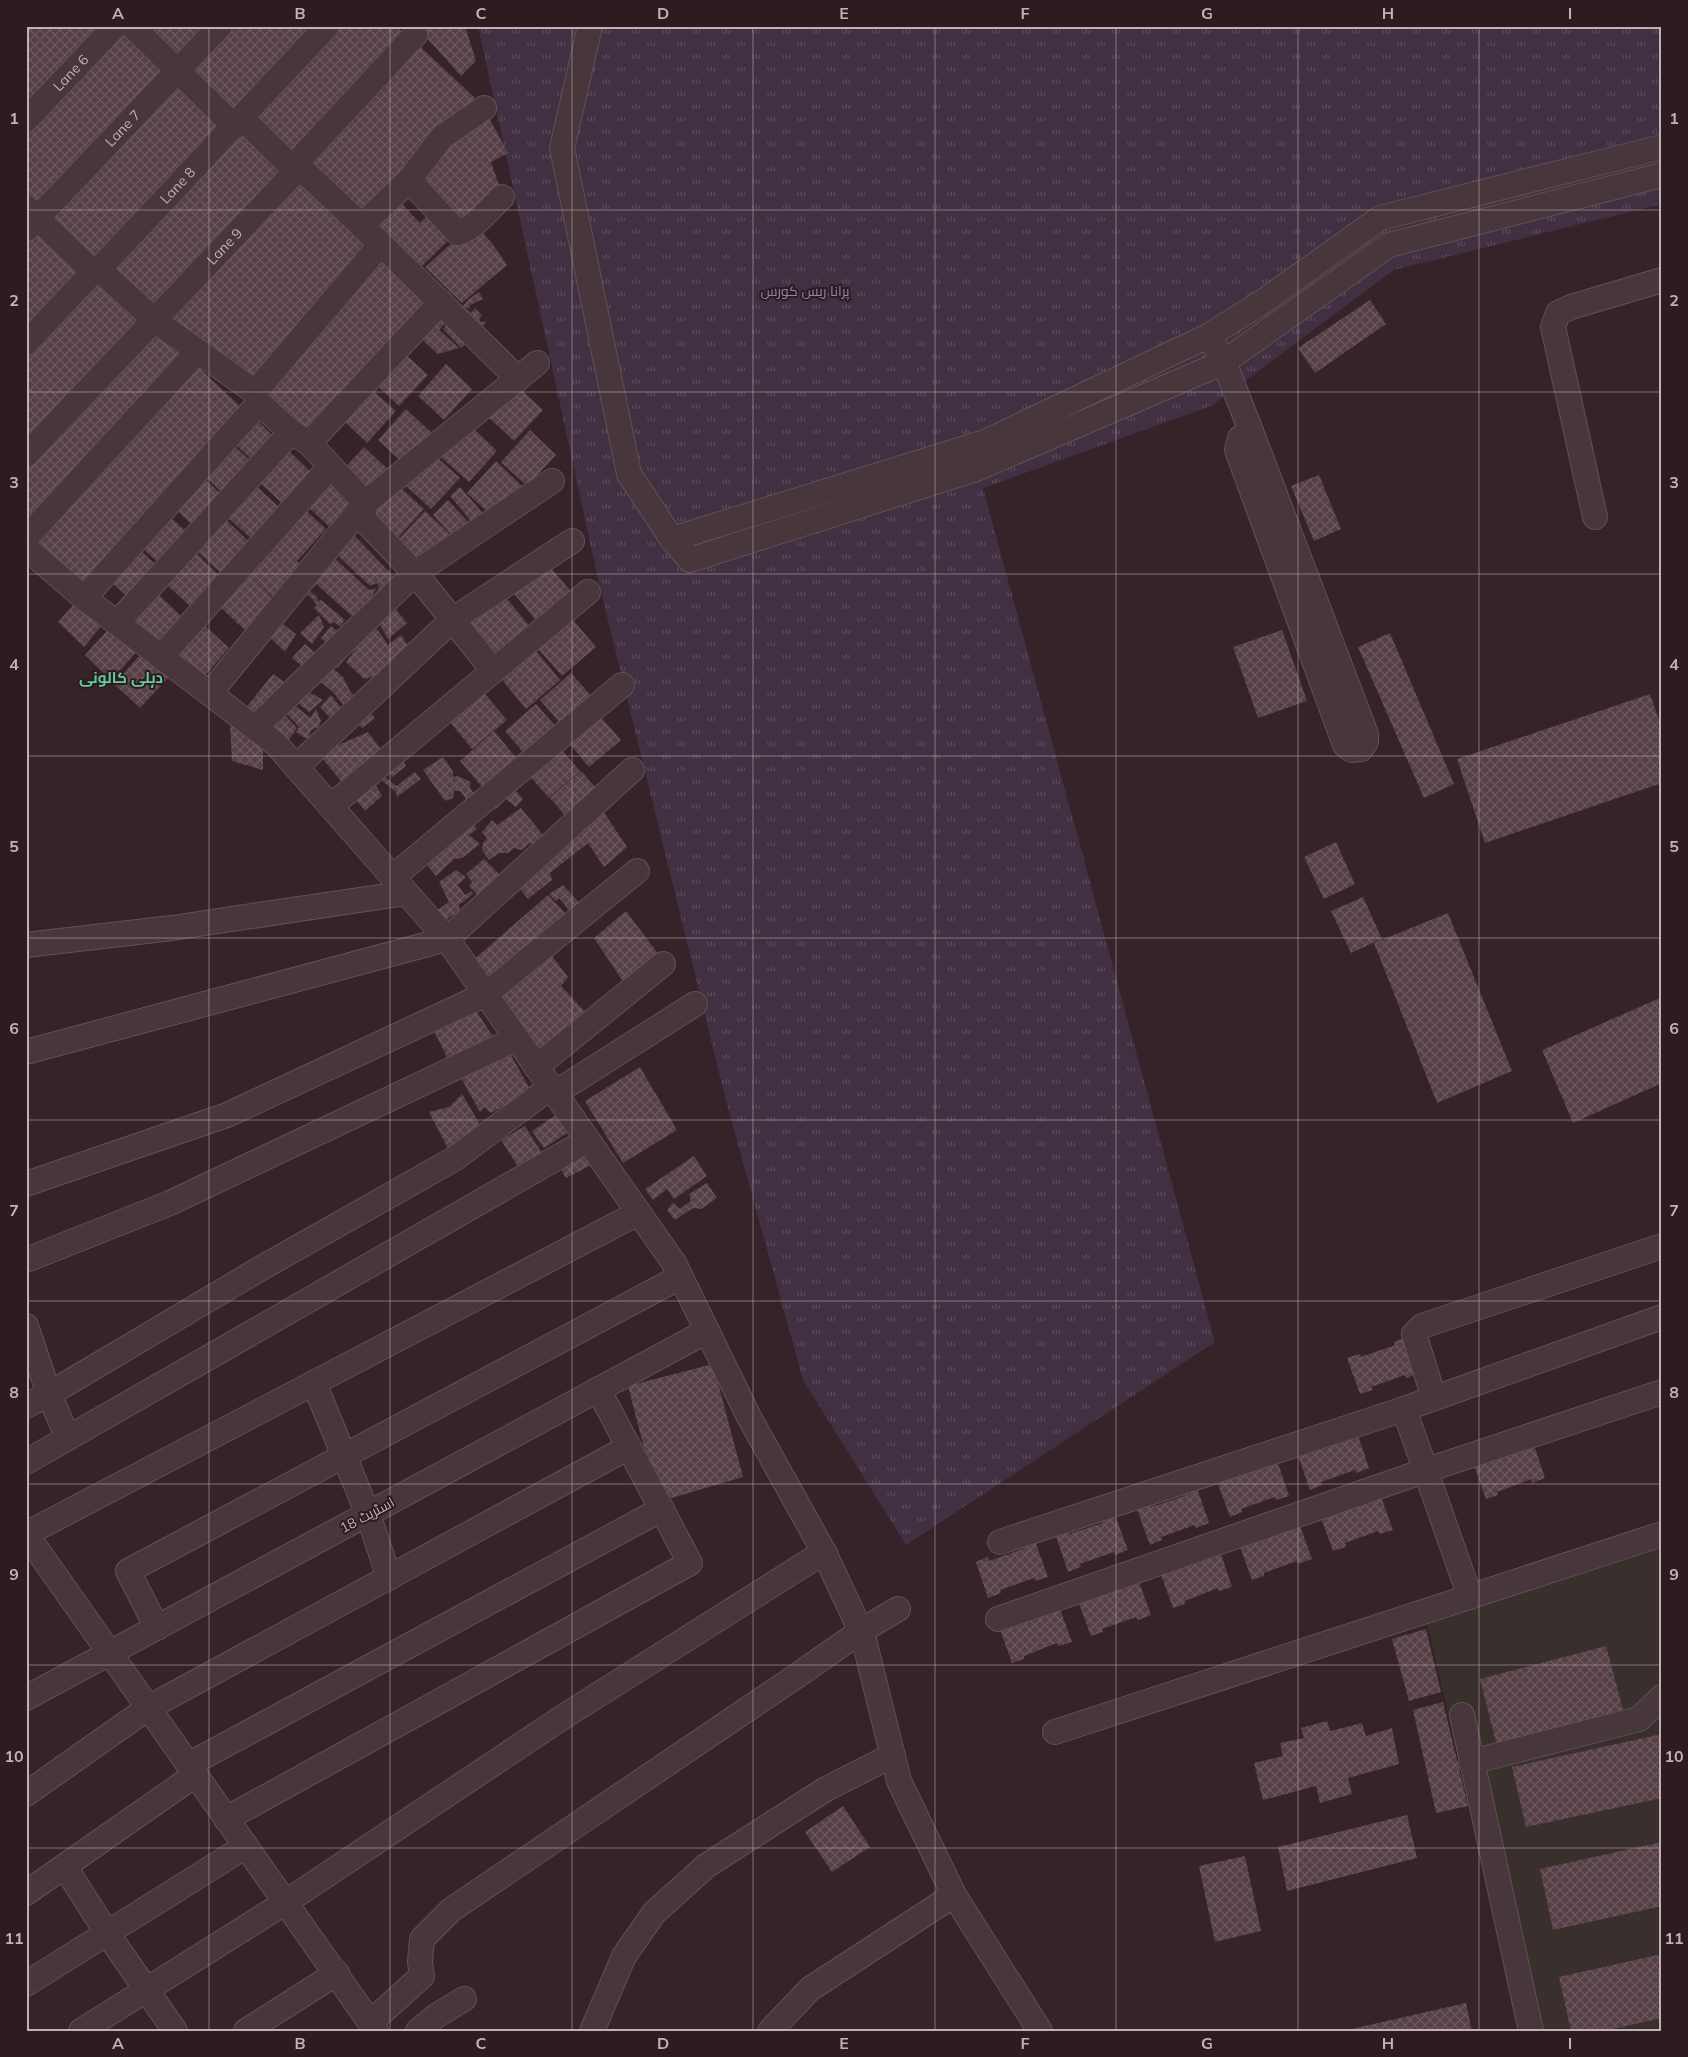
<svg xmlns="http://www.w3.org/2000/svg" width="1688" height="2057" font-family="Mulish,Cairo,sans-serif">
  <defs>
    <pattern id="park-tufts" width="24" height="20" patternUnits="userSpaceOnUse" patternTransform="scale(1.25)"><rect width="24" height="20" fill="#412f42"/><path d="M3 7l-1-3M5 7V3M7 7l1-3M15 17l-1-3M17 17v-4M19 17l1-3" fill="none" stroke="#5b4b5b"/></pattern>
    <pattern id="building-cross-hatch" width="8" height="8" patternUnits="userSpaceOnUse" patternTransform="scale(1.25)"><rect width="8" height="8" fill="#563f46"/><path d="M0 0l8 8M0 8l8-8" fill="none" stroke="#6d585e"/></pattern>
  </defs>
  <rect width="100%" height="100%" fill="#362229"/>
  <path fill="#39302d" d="M 1662,1533 L 1662,2031 L 1522,2031 L 1428,1627 L 1422,1612 Z"/>
  <path fill="url(#park-tufts)" d="M 478,26 L 1662,26 L 1662,204 L 1394,270 L 1211,406 L 983,488 L 1215,1342 L 906,1545 L 803,1380 L 726,1101 L 599,584 Z"/>
  <g fill="url(#building-cross-hatch)">
    <path d="M 26,26 L 102,26 L 26,107 Z"/>
    <path d="M 150,26 L 210,26 L 181,56 Z"/>
    <path d="M 231,26 L 314,26 L 233,111 L 190,70 Z"/>
    <path d="M 337,26 L 396,26 L 407,37 L 293,159 L 253,117 Z"/>
    <path d="M 416,26 L 465,26 L 476,61 L 461,76 Z"/>
    <path d="M 121,31 L 164,72 L 39,205 L 26,193 L 26,131 Z"/>
    <path d="M 413,40 L 475,98 L 364,219 L 301,161 Z"/>
    <path d="M 173,82 L 224,131 L 99,263 L 48,214 Z"/>
    <path d="M 486,112 L 508,153 L 491,162 L 502,194 L 466,228 L 419,177 L 448,149 L 442,137 Z"/>
    <path d="M 242,128 L 287,172 L 155,311 L 109,267 Z"/>
    <path d="M 302,177 L 375,246 L 241,390 L 168,321 Z"/>
    <path d="M 395,196 L 420,223 L 430,213 L 452,237 L 416,272 L 369,222 Z"/>
    <path d="M 476,226 L 492,243 L 507,265 L 462,303 L 425,267 L 462,234 Z"/>
    <path d="M 35,231 L 80,274 L 26,330 L 26,240 Z"/>
    <path d="M 379,252 L 436,304 L 306,446 L 249,393 Z"/>
    <path d="M 98,277 L 143,320 L 26,444 L 26,353 Z"/>
    <path d="M 479,292 L 483,299 L 470,305 L 469,309 L 467,307 L 465,308 L 471,313 L 475,308 L 482,315 L 479,320 L 481,322 L 487,321 L 476,333 L 459,307 L 463,306 L 469,299 Z"/>
    <path d="M 1370,300 L 1386,324 L 1315,373 L 1298,348 Z"/>
    <path d="M 440,312 L 448,320 L 439,330 L 459,348 L 438,354 L 418,336 Z"/>
    <path d="M 451,320 L 474,336 L 461,348 L 443,329 Z"/>
    <path d="M 154,325 L 190,358 L 26,533 L 26,462 Z"/>
    <path d="M 402,351 L 428,375 L 399,406 L 373,382 Z"/>
    <path d="M 195,364 L 246,412 L 84,589 L 31,540 Z"/>
    <path d="M 446,364 L 472,389 L 444,420 L 418,396 Z"/>
    <path d="M 517,386 L 543,410 L 514,441 L 488,417 Z"/>
    <path d="M 369,387 L 396,411 L 367,443 L 341,418 Z"/>
    <path d="M 406,409 L 432,433 L 404,464 L 378,440 Z"/>
    <path d="M 254,417 L 278,441 L 257,465 L 231,440 Z"/>
    <path d="M 471,426 L 497,451 L 469,482 L 442,458 Z"/>
    <path d="M 530,430 L 556,455 L 527,486 L 501,462 Z"/>
    <path d="M 230,442 L 256,466 L 228,498 L 202,473 Z"/>
    <path d="M 364,447 L 390,471 L 363,505 L 336,533 L 303,502 L 335,478 Z"/>
    <path d="M 286,448 L 312,473 L 283,504 L 257,480 Z"/>
    <path d="M 433,454 L 460,478 L 431,509 L 405,485 Z"/>
    <path d="M 496,461 L 522,486 L 493,517 L 467,493 Z"/>
    <path d="M 200,475 L 227,499 L 198,530 L 172,506 Z"/>
    <path d="M 1319,475 L 1341,529 L 1314,541 L 1291,486 Z"/>
    <path d="M 255,485 L 281,509 L 253,540 L 226,516 Z"/>
    <path d="M 398,485 L 424,509 L 395,541 L 369,516 Z"/>
    <path d="M 460,487 L 487,518 L 476,527 L 450,496 Z"/>
    <path d="M 448,500 L 473,527 L 458,542 L 433,515 Z"/>
    <path d="M 300,505 L 326,529 L 297,561 L 304,567 L 275,599 L 249,575 Z"/>
    <path d="M 425,511 L 451,535 L 422,567 L 396,542 Z"/>
    <path d="M 165,512 L 191,536 L 163,567 L 137,543 Z"/>
    <path d="M 361,519 L 365,527 L 354,535 L 399,582 L 381,601 L 375,594 L 379,588 L 377,583 L 370,586 L 333,551 Z"/>
    <path d="M 226,520 L 252,544 L 224,576 L 198,552 Z"/>
    <path d="M 136,546 L 162,571 L 133,602 L 107,578 Z"/>
    <path d="M 196,553 L 222,578 L 193,609 L 167,585 Z"/>
    <path d="M 330,554 L 369,590 L 377,588 L 373,594 L 379,602 L 353,617 L 316,584 L 313,588 L 307,584 Z"/>
    <path d="M 545,561 L 573,594 L 539,624 L 511,590 Z"/>
    <path d="M 249,575 L 275,600 L 246,631 L 220,607 Z"/>
    <path d="M 308,590 L 317,597 L 318,602 L 321,600 L 345,620 L 340,627 L 334,622 L 330,624 L 314,608 L 317,605 L 313,601 L 314,600 L 303,592 Z"/>
    <path d="M 157,593 L 183,618 L 154,649 L 128,625 Z"/>
    <path d="M 503,594 L 531,628 L 496,657 L 468,623 Z"/>
    <path d="M 386,597 L 407,623 L 388,639 L 374,614 Z"/>
    <path d="M 78,600 L 106,620 L 84,647 L 58,622 Z"/>
    <path d="M 268,613 L 296,634 L 285,652 L 257,625 Z"/>
    <path d="M 568,614 L 596,647 L 562,676 L 533,643 Z"/>
    <path d="M 319,615 L 324,627 L 312,644 L 300,633 Z"/>
    <path d="M 373,623 L 388,645 L 401,635 L 420,664 L 364,679 L 346,662 L 357,647 L 346,636 Z"/>
    <path d="M 113,624 L 140,648 L 111,680 L 85,655 Z"/>
    <path d="M 203,624 L 229,648 L 201,680 L 175,655 Z"/>
    <path d="M 331,626 L 355,645 L 338,668 L 321,650 L 326,643 L 321,638 Z"/>
    <path d="M 1282,630 L 1307,701 L 1258,718 L 1233,647 Z"/>
    <path d="M 1390,633 L 1454,784 L 1424,798 L 1358,647 Z"/>
    <path d="M 305,644 L 343,677 L 350,691 L 375,718 L 362,728 L 333,692 L 292,658 Z"/>
    <path d="M 532,646 L 560,680 L 526,709 L 498,675 Z"/>
    <path d="M 142,653 L 169,677 L 140,708 L 114,684 Z"/>
    <path d="M 571,673 L 593,698 L 562,725 L 540,700 Z"/>
    <path d="M 273,674 L 302,695 L 309,692 L 323,700 L 309,712 L 292,698 L 280,710 L 297,728 L 286,744 L 244,710 Z"/>
    <path d="M 478,686 L 507,720 L 472,749 L 444,715 Z"/>
    <path d="M 1650,694 L 1662,729 L 1662,783 L 1485,843 L 1457,759 Z"/>
    <path d="M 331,695 L 352,722 L 342,731 L 320,707 Z"/>
    <path d="M 293,704 L 310,718 L 316,709 L 321,721 L 319,727 L 311,730 L 309,738 L 305,738 L 296,732 L 299,727 L 286,713 Z"/>
    <path d="M 536,704 L 558,729 L 527,757 L 505,731 Z"/>
    <path d="M 599,715 L 621,740 L 589,767 L 568,742 Z"/>
    <path d="M 230,726 L 263,738 L 263,770 L 232,761 Z"/>
    <path d="M 494,731 L 522,765 L 488,794 L 460,761 Z"/>
    <path d="M 368,732 L 383,752 L 341,781 L 312,746 L 334,747 Z"/>
    <path d="M 558,746 L 580,771 L 549,798 L 527,773 Z"/>
    <path d="M 401,757 L 406,766 L 392,777 L 387,768 Z"/>
    <path d="M 443,757 L 453,771 L 453,777 L 457,776 L 471,782 L 470,788 L 481,803 L 470,811 L 464,796 L 460,791 L 454,791 L 453,798 L 445,801 L 423,770 Z"/>
    <path d="M 581,771 L 603,796 L 599,805 L 627,847 L 604,867 L 588,843 L 550,873 L 552,880 L 528,899 L 509,874 L 569,820 L 550,798 Z"/>
    <path d="M 415,772 L 421,779 L 397,797 L 396,792 L 381,780 L 385,777 L 396,786 Z"/>
    <path d="M 374,782 L 382,796 L 365,811 L 356,800 Z"/>
    <path d="M 515,790 L 523,799 L 516,807 L 506,799 L 496,809 L 488,803 L 506,793 L 508,797 Z"/>
    <path d="M 521,808 L 543,835 L 534,844 L 530,843 L 522,850 L 514,848 L 508,853 L 499,853 L 489,860 L 482,850 L 483,843 L 487,838 L 482,832 L 492,820 L 497,825 Z"/>
    <path d="M 462,812 L 477,829 L 469,835 L 480,844 L 462,858 L 454,859 L 436,876 L 412,847 Z"/>
    <path d="M 1336,842 L 1355,884 L 1324,899 L 1304,857 Z"/>
    <path d="M 484,859 L 502,877 L 481,899 L 469,886 L 472,882 L 466,874 Z"/>
    <path d="M 456,870 L 466,877 L 458,885 L 465,895 L 471,891 L 473,894 L 459,905 L 460,911 L 445,920 L 436,911 L 449,902 L 439,882 Z"/>
    <path d="M 563,885 L 585,909 L 570,911 L 559,898 L 556,901 L 549,894 Z"/>
    <path d="M 548,895 L 572,920 L 487,990 L 471,962 Z"/>
    <path d="M 1363,897 L 1382,939 L 1351,953 L 1331,911 Z"/>
    <path d="M 626,911 L 662,959 L 626,986 L 594,938 Z"/>
    <path d="M 1448,913 L 1512,1071 L 1437,1103 L 1374,943 Z"/>
    <path d="M 549,952 L 568,977 L 561,986 L 588,1015 L 539,1059 L 494,998 Z"/>
    <path d="M 1662,997 L 1662,1083 L 1573,1123 L 1542,1050 Z"/>
    <path d="M 471,1003 L 494,1038 L 450,1063 L 429,1021 Z"/>
    <path d="M 508,1050 L 531,1091 L 491,1113 L 484,1107 L 480,1112 L 460,1076 Z"/>
    <path d="M 640,1067 L 677,1130 L 623,1163 L 585,1101 Z"/>
    <path d="M 462,1094 L 486,1135 L 453,1158 L 429,1112 L 449,1107 Z"/>
    <path d="M 562,1111 L 573,1129 L 544,1148 L 532,1131 Z"/>
    <path d="M 525,1126 L 549,1165 L 526,1179 L 501,1140 Z"/>
    <path d="M 581,1137 L 595,1163 L 566,1178 L 552,1152 Z"/>
    <path d="M 694,1156 L 707,1176 L 674,1199 L 667,1189 L 653,1200 L 645,1189 Z"/>
    <path d="M 707,1183 L 717,1198 L 701,1209 L 693,1208 L 675,1220 L 667,1210 L 673,1203 L 680,1209 L 691,1201 L 689,1194 Z"/>
    <path d="M 1407,1337 L 1419,1373 L 1407,1378 L 1405,1375 L 1371,1387 L 1373,1390 L 1360,1394 L 1347,1358 L 1360,1354 L 1361,1357 L 1395,1345 L 1394,1342 Z"/>
    <path d="M 713,1364 L 743,1477 L 658,1502 L 628,1386 Z"/>
    <path d="M 1357,1432 L 1369,1468 L 1356,1473 L 1355,1470 L 1321,1482 L 1322,1485 L 1310,1490 L 1297,1453 Z"/>
    <path d="M 1533,1442 L 1545,1478 L 1532,1483 L 1531,1479 L 1497,1492 L 1498,1495 L 1486,1499 L 1473,1463 Z"/>
    <path d="M 1277,1460 L 1289,1496 L 1276,1500 L 1275,1497 L 1241,1509 L 1242,1512 L 1230,1517 L 1217,1481 L 1229,1476 L 1231,1479 L 1265,1468 L 1263,1464 Z"/>
    <path d="M 1197,1488 L 1209,1523 L 1196,1528 L 1195,1525 L 1161,1537 L 1162,1540 L 1150,1545 L 1137,1509 L 1150,1505 L 1151,1507 L 1185,1496 L 1184,1492 Z"/>
    <path d="M 1380,1494 L 1393,1530 L 1380,1534 L 1378,1531 L 1345,1543 L 1346,1547 L 1333,1551 L 1320,1515 Z"/>
    <path d="M 1115,1515 L 1128,1550 L 1115,1555 L 1114,1552 L 1080,1564 L 1081,1567 L 1068,1572 L 1056,1536 L 1068,1532 L 1069,1534 L 1103,1523 L 1102,1519 Z"/>
    <path d="M 1299,1523 L 1312,1559 L 1298,1564 L 1297,1561 L 1264,1573 L 1264,1576 L 1252,1580 L 1239,1544 Z"/>
    <path d="M 1035,1541 L 1048,1577 L 1035,1581 L 1034,1578 L 1000,1590 L 1001,1593 L 988,1598 L 976,1562 L 988,1557 L 989,1561 L 1023,1549 L 1022,1545 Z"/>
    <path d="M 1220,1551 L 1232,1587 L 1219,1591 L 1218,1588 L 1185,1601 L 1185,1604 L 1173,1608 L 1160,1572 L 1173,1568 L 1174,1571 L 1208,1559 L 1207,1556 Z"/>
    <path d="M 1138,1579 L 1151,1615 L 1138,1620 L 1136,1617 L 1102,1629 L 1103,1632 L 1091,1636 L 1078,1601 Z"/>
    <path d="M 1059,1606 L 1072,1642 L 1058,1646 L 1057,1643 L 1024,1656 L 1024,1659 L 1012,1663 L 999,1627 Z"/>
    <path d="M 1426,1629 L 1441,1692 L 1409,1701 L 1392,1639 Z"/>
    <path d="M 1606,1646 L 1624,1713 L 1497,1746 L 1480,1679 Z"/>
    <path d="M 1443,1702 L 1468,1806 L 1436,1813 L 1413,1710 Z"/>
    <path d="M 1327,1721 L 1330,1731 L 1362,1723 L 1366,1736 L 1392,1728 L 1399,1764 L 1348,1778 L 1352,1794 L 1320,1803 L 1316,1786 L 1263,1800 L 1254,1763 L 1283,1756 L 1280,1743 L 1304,1738 L 1301,1728 Z"/>
    <path d="M 1662,1734 L 1662,1798 L 1526,1827 L 1512,1767 Z"/>
    <path d="M 843,1806 L 870,1847 L 832,1872 L 805,1832 Z"/>
    <path d="M 1407,1815 L 1417,1858 L 1287,1891 L 1278,1847 Z"/>
    <path d="M 1662,1842 L 1662,1906 L 1553,1930 L 1540,1869 Z"/>
    <path d="M 1245,1856 L 1261,1931 L 1215,1942 L 1199,1866 Z"/>
    <path d="M 1662,1954 L 1662,2018 L 1604,2031 L 1571,2031 L 1559,1977 Z"/>
    <path d="M 1466,2003 L 1472,2031 L 1347,2031 L 1347,2030 Z"/>
  </g>
  <g fill="none" stroke-linecap="round" stroke-linejoin="round">
    <g stroke="#625055" stroke-width="26">
      <g id="minor">
        <path d="M 132,26 L 234,126 L 247,123 L 296,171 L 307,174 L 381,244 L 518,379"/>
        <path d="M 590,26 L 562,148 L 629,474 L 672,539 L 690,560 L 976,469 L 1224,362 L 1389,245 L 1662,175"/>
        <path id="s1" d="M 26,120 L 115,26"/>
        <path d="M 409,180 L 458,233 C 475,228 489,209 502,197"/>
        <path d="M 26,207 L 89,268 L 102,272 L 154,320 L 255,392 L 259,403 L 291,432 L 309,443 L 365,503 L 363,519 L 415,573 L 493,670"/>
        <path d="M 362,225 L 409,180 L 442,137 L 484,108"/>
        <path id="s2" d="M 27,229 L 220,26"/>
        <path id="s3" d="M 26,343 L 95,270 L 104,264 L 327,26"/>
        <path d="M 1216,348 L 1224,362 L 1251,431 L 1366,734 L 1366,742 L 1361,749 L 1352,750 L 1345,745 L 1237,450 L 1240,438 L 1251,431"/>
        <path d="M 255,392 L 381,244"/>
        <path d="M 309,443 L 441,302"/>
        <path id="s4" d="M 26,455 L 296,171 L 299,160 L 415,35"/>
        <path d="M 1595,517 L 1553,327 L 1558,313 L 1571,307 L 1662,280"/>
        <path d="M 26,538 L 197,352"/>
        <path d="M 672,539 L 985,442 L 1208,336 L 1261,303 L 1380,218 L 1662,147"/>
        <path d="M 26,548 L 84,598 L 276,744 L 447,939 L 674,1263 L 749,1417 L 824,1552 L 863,1636 L 899,1781 L 954,1895 L 1040,2031"/>
        <path d="M 84,598 L 259,403"/>
        <path d="M 117,623 L 291,432"/>
        <path d="M 161,657 L 330,467"/>
        <path d="M 210,693 L 365,503 L 537,363"/>
        <path d="M 255,728 L 415,573 L 552,481"/>
        <path d="M 296,767 L 452,620 L 572,541"/>
        <path d="M 331,806 L 588,592"/>
        <path d="M 393,877 L 622,685"/>
        <path d="M 26,945 L 172,928 L 406,893"/>
        <path d="M 26,1052 L 447,939 L 632,770"/>
        <path d="M 536,1067 L 663,964"/>
        <path d="M 555,1093 L 695,1004"/>
        <path d="M 26,1184 L 227,1115 L 486,994 L 637,871"/>
        <path d="M 26,1260 L 170,1203 L 516,1039"/>
        <path d="M 26,1326 L 49,1394 L 68,1438"/>
        <path d="M 314,1383 L 368,1514 L 389,1578"/>
        <path d="M 1434,1398 L 1414,1334 L 1422,1326 L 1662,1246"/>
        <path d="M 26,1406 L 49,1394 L 258,1270 L 454,1159 L 551,1087"/>
        <path d="M 1404,1409 L 1470,1597"/>
        <path d="M 26,1462 L 588,1140"/>
        <path d="M 26,1534 L 638,1213"/>
        <path d="M 26,1534 L 376,2031"/>
        <path d="M 1000,1542 L 1404,1409 L 1662,1317"/>
        <path d="M 998,1619 L 1427,1470 L 1662,1392"/>
        <path d="M 157,1628 L 128,1571 L 680,1277"/>
        <path d="M 26,1698 L 707,1331"/>
        <path d="M 1462,1715 L 1531,2031"/>
        <path d="M 1055,1732 L 1662,1534"/>
        <path d="M 1471,1762 L 1639,1719 L 1662,1697"/>
        <path d="M 188,1765 L 662,1509"/>
        <path d="M 26,1794 L 148,1708 L 629,1447"/>
        <path d="M 226,1819 L 690,1563 L 598,1389"/>
        <path d="M 65,1867 L 107,1933 L 175,2031"/>
        <path d="M 26,1893 L 195,1775"/>
        <path d="M 26,1984 L 246,1846"/>
        <path d="M 371,2022 L 422,1976 L 420,1962 L 422,1939 L 451,1910 L 798,1675 L 861,1631 L 898,1609"/>
        <path d="M 81,2031 L 286,1902 L 563,1717 L 824,1552"/>
        <path d="M 246,2031 L 337,1973"/>
        <path d="M 418,2031 L 436,2016 L 464,1999"/>
        <path d="M 592,2031 L 624,1956 L 654,1913 L 706,1866 L 826,1789 L 893,1755"/>
        <path d="M 770,2031 L 810,1989 L 954,1895"/>
      </g>
    </g>
    <use href="#minor" stroke="#47363b" stroke-width="24"/>
  </g>
  <path fill="none" stroke="#c3b0b5" stroke-width="1" stroke-opacity="0.55" d="M 209,26 L 209,2031M 390,26 L 390,2031M 572,26 L 572,2031M 753,26 L 753,2031M 935,26 L 935,2031M 1116,26 L 1116,2031M 1298,26 L 1298,2031M 1479,26 L 1479,2031M 26,210 L 1662,210M 26,392 L 1662,392M 26,574 L 1662,574M 26,756 L 1662,756M 26,938 L 1662,938M 26,1120 L 1662,1120M 26,1301 L 1662,1301M 26,1484 L 1662,1484M 26,1665 L 1662,1665M 26,1848 L 1662,1848"/>
  <g text-anchor="middle" dominant-baseline="central" stroke-width="4" stroke-linejoin="round" paint-order="stroke">
    <g font-size="14" fill="#c3b0b5" stroke="#2c1b20">
      <text stroke="none"><textPath href="#s1" startOffset="65">Lane 6</textPath></text>
      <text stroke="none"><textPath href="#s2" startOffset="139">Lane 7</textPath></text>
      <text stroke="none"><textPath href="#s3" startOffset="219">Lane 8</textPath></text>
      <text stroke="none"><textPath href="#s4" startOffset="288">Lane 9</textPath></text>
      <text transform="translate(367 1515) rotate(-28)">اسٹریٹ 18</text>
    </g>
    <g font-size="14" fill="#9388a8" stroke="#2c1b20">
      <text x="805" y="291">پرانا ریس کورس</text>
    </g>
    <g font-size="15" font-weight="bold" fill="#65ca9c" stroke="#2c1b20">
      <text x="121" y="677">دہلی کالونی</text>
    </g>
  </g>
  <rect width="1688" height="2057" fill="none" stroke="#2c1b20" stroke-width="55"/>
  <rect x="28" y="28" width="1632" height="2002" fill="none" stroke="#c3b0b5" stroke-width="2"/>
  <g font-size="16" text-anchor="middle" font-weight="bold" fill="#c3b0b5">
    <text x="118" y="19">A</text>
    <text x="300" y="19">B</text>
    <text x="481" y="19">C</text>
    <text x="663" y="19">D</text>
    <text x="844" y="19">E</text>
    <text x="1025" y="19">F</text>
    <text x="1207" y="19">G</text>
    <text x="1388" y="19">H</text>
    <text x="1570" y="19">I</text>
    <text x="14" y="124">1</text>
    <text x="1674" y="124">1</text>
    <text x="14" y="306">2</text>
    <text x="1674" y="306">2</text>
    <text x="14" y="488">3</text>
    <text x="1674" y="488">3</text>
    <text x="14" y="670">4</text>
    <text x="1674" y="670">4</text>
    <text x="14" y="852">5</text>
    <text x="1674" y="852">5</text>
    <text x="14" y="1034">6</text>
    <text x="1674" y="1034">6</text>
    <text x="14" y="1216">7</text>
    <text x="1674" y="1216">7</text>
    <text x="14" y="1398">8</text>
    <text x="1674" y="1398">8</text>
    <text x="14" y="1580">9</text>
    <text x="1674" y="1580">9</text>
    <text x="14" y="1762">10</text>
    <text x="1674" y="1762">10</text>
    <text x="14" y="1944">11</text>
    <text x="1674" y="1944">11</text>
    <text x="118" y="2049">A</text>
    <text x="300" y="2049">B</text>
    <text x="481" y="2049">C</text>
    <text x="663" y="2049">D</text>
    <text x="844" y="2049">E</text>
    <text x="1025" y="2049">F</text>
    <text x="1207" y="2049">G</text>
    <text x="1388" y="2049">H</text>
    <text x="1570" y="2049">I</text>
  </g>
</svg>
